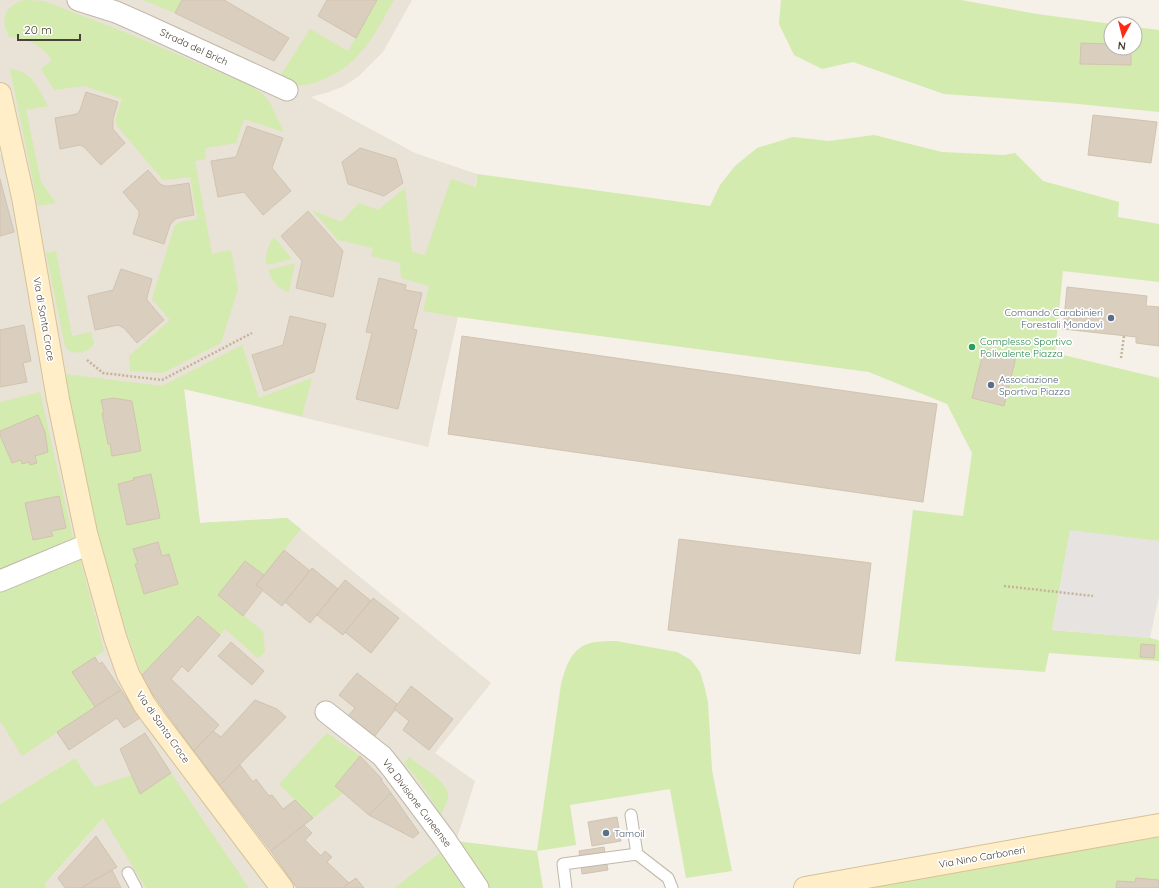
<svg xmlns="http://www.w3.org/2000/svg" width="1159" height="888" font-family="Quicksand,sans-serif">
  <rect width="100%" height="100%" fill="#f5f0e8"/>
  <path fill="#e9e2d6" d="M 0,0 L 412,0 L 383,52 L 359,76 L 344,86 L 329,92 L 311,97 L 415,153 L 477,174 L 458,317 L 428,447 L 184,389 L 200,523 L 287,518 L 491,683 L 435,753 L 475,781 L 456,841 L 394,888 L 42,888 L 103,818 L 140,794 L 132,776 L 95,787 L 75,758 L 0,804 L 0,155 L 3,154 L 0,141 Z"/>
  <g fill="#d3ebae">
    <path d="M 24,0 L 44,1 L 132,35 L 251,86 L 262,93 L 270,103 L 284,132 L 244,119 L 236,143 L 205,148 L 206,159 L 195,161 L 212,254 L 231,250 L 238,289 L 221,343 L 163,373 L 130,371 L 129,356 L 170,320 L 152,299 L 174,227 L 180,222 L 197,219 L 190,177 L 163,180 L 117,126 L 115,120 L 122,99 L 85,86 L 54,90 L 41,69 L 52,60 C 40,44 29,39 9,37 C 0,18 4,7 24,0 Z"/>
    <path d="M 143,0 L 182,0 L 175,13 Z"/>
    <path d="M 377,0 L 394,0 C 375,33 361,64 324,79 C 315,83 306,86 297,85 C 291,84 285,80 279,78 L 310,29 L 348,51 Z"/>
    <path d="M 781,0 L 961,0 L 1037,14 L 1112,24 L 1111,48 L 1135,48 L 1135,27 L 1159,30 L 1159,112 L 1068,103 L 944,94 L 853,62 L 822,69 L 794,55 L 779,24 Z"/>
    <path d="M 10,69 C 33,71 38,89 48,106 L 26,110 L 41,182 L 56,203 L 38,206 Z"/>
    <path d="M 874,135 L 942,152 L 1004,155 L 1015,153 L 1043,181 L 1119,202 L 1118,217 L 1159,224 L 1159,282 L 1063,271 L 1055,353 L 1159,378 L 1159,541 L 1070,531 L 1052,630 L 1150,638 L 1158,640 L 1159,643 L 1159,661 L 1049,653 L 1045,672 L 895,661 L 913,510 L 963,516 L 972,453 L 947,404 L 869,372 L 458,317 L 423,311 L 429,286 L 401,278 L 400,263 L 371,256 L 373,248 L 338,240 L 312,210 L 341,222 L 359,203 L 378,210 L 405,188 L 412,252 L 425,255 L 451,179 L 476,187 L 477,174 L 710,206 L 720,185 L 735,166 L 757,148 L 793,137 L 829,141 Z"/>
    <path d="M 274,237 L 292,259 L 267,265 C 264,254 268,246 274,237 Z"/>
    <path d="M 56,251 L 72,336 L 91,332 L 94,343 C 93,345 92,347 90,348 C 83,355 69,354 65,346 L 46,253 Z"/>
    <path d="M 295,263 L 289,292 C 276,288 273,282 268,270 Z"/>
    <path d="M 242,345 L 259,398 L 312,378 L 302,416 L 184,389 L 200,523 L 287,518 L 301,529 L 264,575 L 245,561 L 218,595 L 263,631 L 265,652 L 258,658 L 225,629 L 220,635 L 198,616 L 142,675 L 126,630 L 95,526 L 64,374 L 162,386 Z"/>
    <path d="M 40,392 L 74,542 L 0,571 L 0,402 Z"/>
    <path d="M 79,555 L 104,651 L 72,672 L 95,707 L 22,756 L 0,721 L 0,589 Z"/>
    <path d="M 616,641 L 677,652 L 691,660 L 700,672 L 704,685 L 708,702 L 712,770 L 732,871 L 686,878 L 670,789 L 570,805 L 576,845 L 537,851 L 543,888 L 489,888 L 456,841 L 537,851 L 561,684 C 567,663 573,644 597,642 C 604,641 610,641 616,641 Z"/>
    <path d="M 327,733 L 360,756 L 335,786 L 343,793 L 313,818 L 279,784 Z"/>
    <path d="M 409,757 C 419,765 450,783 448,797 C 447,803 443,810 441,815 L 422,785 L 404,763 Z"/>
    <path d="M 75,758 L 95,787 L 132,775 L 140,793 L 171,773 L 249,888 L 146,888 L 103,818 L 45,884 L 46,888 L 0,888 L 0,804 Z"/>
    <path d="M 1159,837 L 1159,888 L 869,888 Z"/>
    <path d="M 441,852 L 466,888 L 394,888 Z"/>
  </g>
  <path fill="#e6e3e0" d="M 1070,530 L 1159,541 L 1159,595 L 1150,638 L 1052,630 Z"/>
  <g fill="#dacebf" stroke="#d2c3af">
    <path d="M 182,0 L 224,0 L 289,38 L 274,61 L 175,13 Z"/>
    <path d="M 327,0 L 377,0 L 356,38 L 318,16 Z"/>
    <path d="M 1081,43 L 1111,44 L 1111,48 L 1131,48 L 1131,65 L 1080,64 Z"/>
    <path d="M 86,92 L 118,102 L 113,119 L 113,129 L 125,143 L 101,165 L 84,147 L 80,145 L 60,149 L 55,118 L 77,114 L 80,110 Z"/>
    <path d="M 1093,115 L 1157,122 L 1151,163 L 1088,155 Z"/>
    <path d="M 247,126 L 283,138 L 272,168 L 291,191 L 263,215 L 244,192 L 218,197 L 211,161 L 236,157 Z"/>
    <path d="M 360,148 L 396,159 L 403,183 L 384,196 L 348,184 L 342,162 Z"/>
    <path d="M 148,170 L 160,184 L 165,186 L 170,186 L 189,183 L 194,215 L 178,218 L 174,220 L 170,225 L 164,244 L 133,234 L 139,215 L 139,211 L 123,192 Z"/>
    <path d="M 0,179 L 14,232 L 0,236 Z"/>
    <path d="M 308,211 L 343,251 L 333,297 L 296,288 L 302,261 L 281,236 Z"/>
    <path d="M 121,269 L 152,279 L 147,297 L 147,300 L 164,320 L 137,343 L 124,328 L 118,325 L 95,330 L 88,296 L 113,290 Z"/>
    <path d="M 379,278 L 406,285 L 405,290 L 422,293 L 413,329 L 417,330 L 398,409 L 356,399 L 372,333 L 366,332 Z"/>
    <path d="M 1067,287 L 1147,296 L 1146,306 L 1159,307 L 1159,346 L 1136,343 L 1136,337 L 1063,329 Z"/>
    <path d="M 290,316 L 326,324 L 314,372 L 264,391 L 252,355 L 283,345 Z"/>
    <path d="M 24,325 L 31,361 L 23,363 L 27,382 L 0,387 L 0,330 Z"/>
    <path d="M 462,336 L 937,404 L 923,502 L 448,434 Z"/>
    <path d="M 984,349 L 1016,357 L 1004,406 L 972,398 Z"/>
    <path d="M 113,398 L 132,401 L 141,451 L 112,456 L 110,444 L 108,444 L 102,413 L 104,413 L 101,400 Z"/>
    <path d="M 38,415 L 45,432 L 48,452 L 35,456 L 37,463 L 30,465 L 29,462 L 22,464 L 21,460 L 12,463 L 0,435 L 0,431 Z"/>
    <path d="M 151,474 L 160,518 L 127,525 L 118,484 L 134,480 L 133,478 Z"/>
    <path d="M 59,496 L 66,528 L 51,531 L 53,536 L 33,540 L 25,503 Z"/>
    <path d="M 679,539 L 871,563 L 860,654 L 668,630 Z"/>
    <path d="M 158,542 L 162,556 L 169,554 L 178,584 L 144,594 L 135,564 L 138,564 L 133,549 Z"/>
    <path d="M 284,550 L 310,571 L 282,606 L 256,585 Z"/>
    <path d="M 245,561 L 264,575 L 256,585 L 263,590 L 243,616 L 218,595 Z"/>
    <path d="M 312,568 L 338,589 L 310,623 L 285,602 Z"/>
    <path d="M 345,580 L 371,601 L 343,635 L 317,615 Z"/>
    <path d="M 373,598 L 399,618 L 371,653 L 345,632 Z"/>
    <path d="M 198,616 L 220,635 L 188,672 L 182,666 L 171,679 L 219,725 L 194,751 L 147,686 L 142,675 Z"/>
    <path d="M 231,642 L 264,671 L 252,685 L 218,656 Z"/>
    <path d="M 1141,644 L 1155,645 L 1154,658 L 1140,657 Z"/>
    <path d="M 95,657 L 99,664 L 102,662 L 121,690 L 95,707 L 72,672 Z"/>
    <path d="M 357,673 L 397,704 L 394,709 L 395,710 L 374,737 L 348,716 L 355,708 L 339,695 Z"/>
    <path d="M 411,686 L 453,719 L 429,750 L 403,730 L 409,721 L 394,709 Z"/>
    <path d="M 121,690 L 140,718 L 124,728 L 117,718 L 69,750 L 57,732 Z"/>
    <path d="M 255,700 L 277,709 L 286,717 L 220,785 L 194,751 L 213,731 L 221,737 Z"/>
    <path d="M 145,733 L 171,773 L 140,794 L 120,749 Z"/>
    <path d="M 360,756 L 382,779 L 381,780 L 391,793 L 369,815 L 335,786 Z"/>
    <path d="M 240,765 L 253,782 L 256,779 L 269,796 L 272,795 L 283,809 L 295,800 L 313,818 L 271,851 L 220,785 Z"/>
    <path d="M 391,793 L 419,833 L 413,838 L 369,815 Z"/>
    <path d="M 617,817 L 621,841 L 592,846 L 588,822 Z"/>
    <path d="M 304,825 L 312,833 L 305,840 L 321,856 L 325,851 L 332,857 L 327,862 L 349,883 L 343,888 L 297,888 L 271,851 Z"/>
    <path d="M 96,836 L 117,867 L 81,888 L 65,888 L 58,878 Z"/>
    <path d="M 604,847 L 608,870 L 582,874 L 579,851 Z"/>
    <path d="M 112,870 L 121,888 L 81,888 Z"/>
    <path d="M 356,878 L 364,888 L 343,888 L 349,883 Z"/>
    <path d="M 1136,878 L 1159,880 L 1159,888 L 1116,888 L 1117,881 L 1135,882 Z"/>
  </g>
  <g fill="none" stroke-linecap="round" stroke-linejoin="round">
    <g stroke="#c1b7aa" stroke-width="13">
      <g id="service">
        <path d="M 631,815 L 637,854"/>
        <path d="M 128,873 L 136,888"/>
        <path d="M 566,888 L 563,864 L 637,854 L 668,878 L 672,888"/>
      </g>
    </g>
    <g stroke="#c1b7aa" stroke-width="23">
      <g id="minor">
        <path d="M 78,0 L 116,12 L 141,23 L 287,90"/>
        <path d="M 0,581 L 89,544"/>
        <path d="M 326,712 L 382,756 L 394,771 L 444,838 L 478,888"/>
      </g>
    </g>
    <g stroke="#d7c295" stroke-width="24">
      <g id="secondary">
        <path d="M 0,94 L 23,197 L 58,399 L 86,533 L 115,637 L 128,674 L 144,704 L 154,718 L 282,888"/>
        <path d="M 805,888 L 1159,825"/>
      </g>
    </g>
    <g stroke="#c4b39a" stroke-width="2.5" stroke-dasharray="2 2" stroke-linecap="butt">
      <path d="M 1121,358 L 1124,336"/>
      <path d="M 87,360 L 103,373 L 162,380 L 252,333"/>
      <path d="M 1004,586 L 1093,596"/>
    </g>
    <use href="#service" stroke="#fff" stroke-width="11"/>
    <use href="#minor" stroke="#fff" stroke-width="21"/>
    <use href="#secondary" stroke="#ffeec8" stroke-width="22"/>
  </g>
  <g fill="#5c6f8a" stroke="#fff" stroke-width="1.5">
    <circle cx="1111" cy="318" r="4"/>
    <circle cx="991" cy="385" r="4"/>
    <circle cx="606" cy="833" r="4"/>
  </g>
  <circle fill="#2e9e5b" stroke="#fff" stroke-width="1.5" cx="972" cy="347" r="4"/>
  <g text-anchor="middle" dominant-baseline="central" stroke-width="3.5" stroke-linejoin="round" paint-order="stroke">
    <g font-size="10" fill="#494036" stroke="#fff">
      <text transform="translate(194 47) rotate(25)">Strada del Brich</text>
      <text transform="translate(44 319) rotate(80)">Via di Santa Croce</text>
      <text transform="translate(163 727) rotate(55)">Via di Santa Croce</text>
      <text transform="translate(417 803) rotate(53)">Via Divisione Cuneense</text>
      <text transform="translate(982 857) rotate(-10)">Via Nino Carboneri</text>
    </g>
    <g font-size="10" fill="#4e5e75" stroke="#fff" text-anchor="start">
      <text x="1103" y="312" text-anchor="end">Comando Carabinieri<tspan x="1103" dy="12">Forestali Mondovì</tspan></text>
      <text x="999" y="379">Associazione<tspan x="999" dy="12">Sportiva Piazza</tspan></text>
      <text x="614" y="833">Tamoil</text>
    </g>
    <g font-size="10" fill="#27864d" stroke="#fff" text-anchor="start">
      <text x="980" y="341">Complesso Sportivo<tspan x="980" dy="12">Polivalente Piazza</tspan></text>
    </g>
  </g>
  <g transform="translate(1123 36) rotate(187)"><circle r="19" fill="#ffffff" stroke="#b6b3af"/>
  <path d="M0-3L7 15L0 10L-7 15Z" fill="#ff2a15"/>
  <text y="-6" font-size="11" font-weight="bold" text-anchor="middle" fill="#494036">N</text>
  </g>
  <path d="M18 34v6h62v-6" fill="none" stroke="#494036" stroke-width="2"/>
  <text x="24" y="34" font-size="12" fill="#494036" stroke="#ffffff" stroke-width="3" paint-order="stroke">20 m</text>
</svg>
